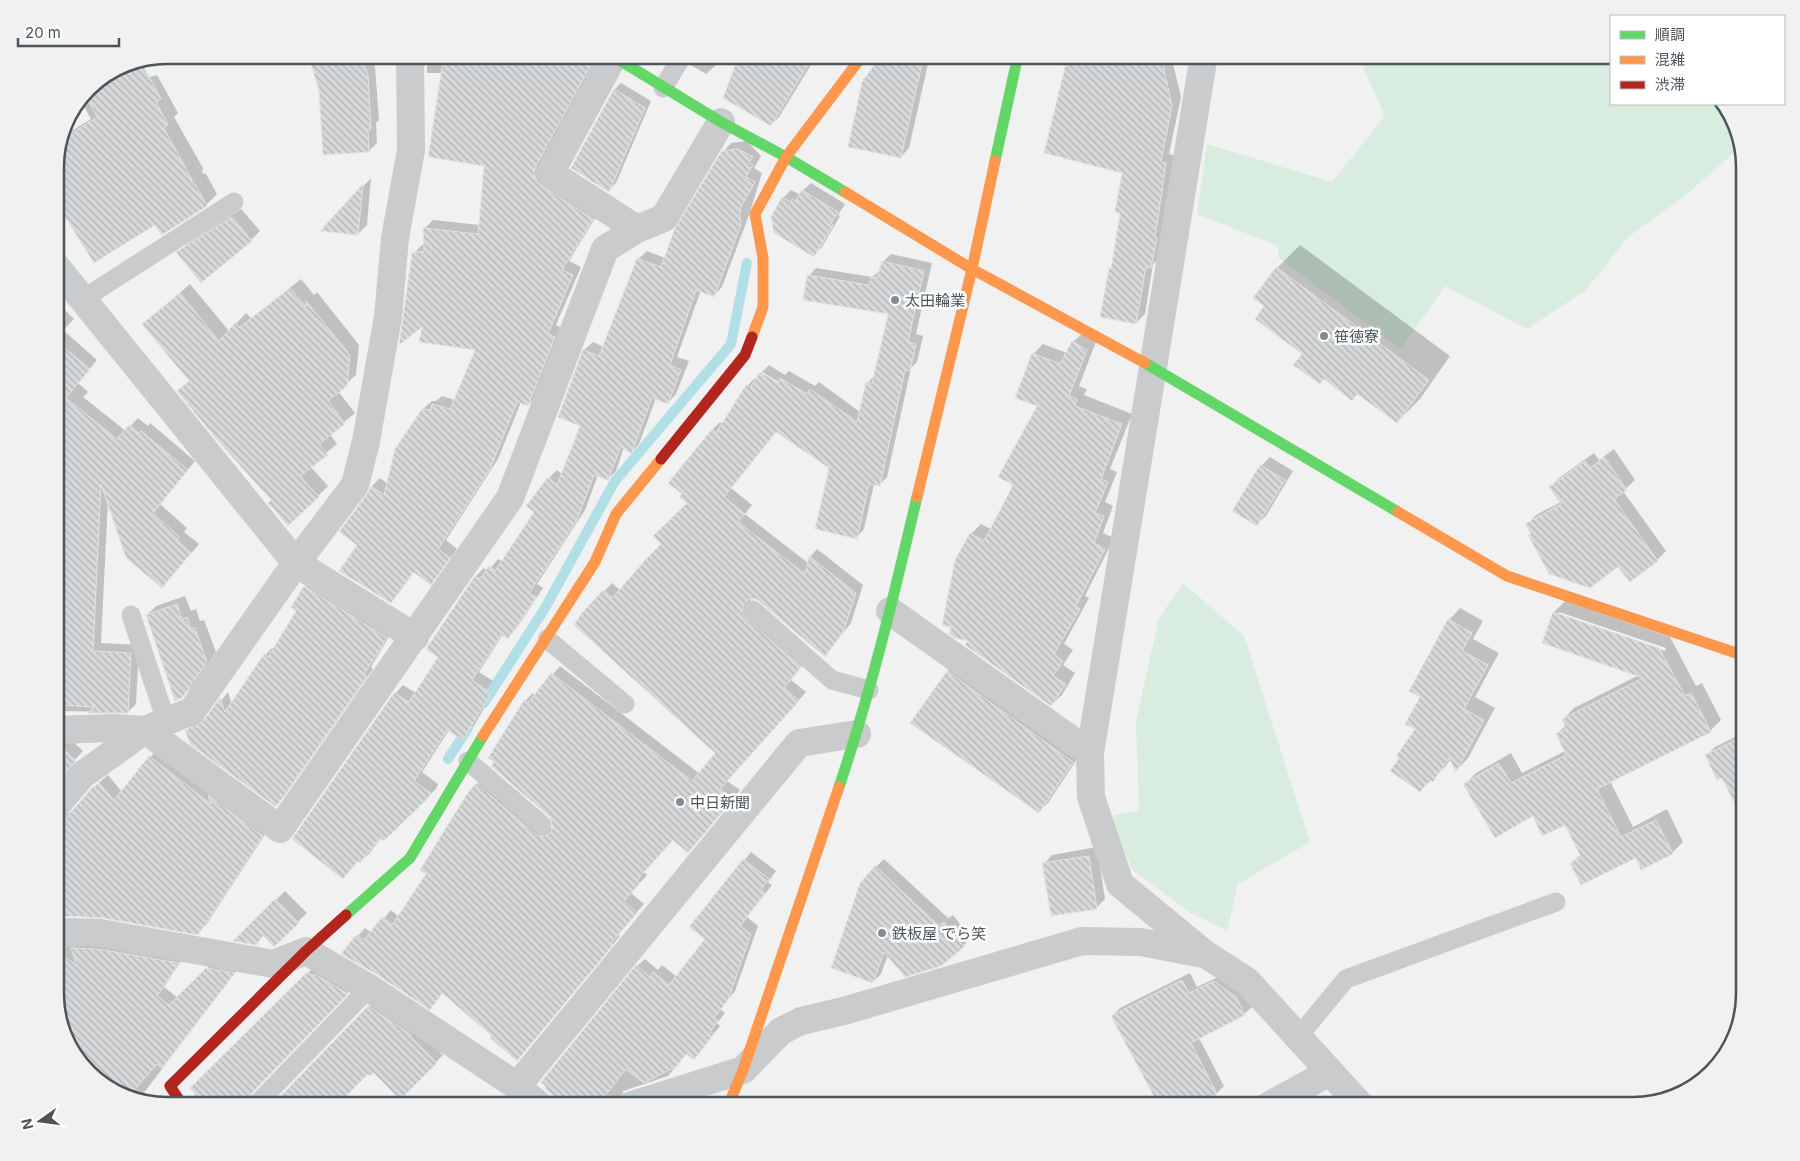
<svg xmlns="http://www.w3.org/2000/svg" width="1800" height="1161" font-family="Inter,'Noto Sans JP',sans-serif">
  <defs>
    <pattern id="building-back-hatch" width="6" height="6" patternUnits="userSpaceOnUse" patternTransform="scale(1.25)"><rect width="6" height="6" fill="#d7d8da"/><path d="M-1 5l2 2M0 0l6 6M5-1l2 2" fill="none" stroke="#b0b2b4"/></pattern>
  </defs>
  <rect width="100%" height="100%" fill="#f1f1f1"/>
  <g fill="#d8eddf">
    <path d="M 1349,55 L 1611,55 L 1611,104 L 1723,104 L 1730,111 L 1740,147 L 1685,196 L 1628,237 L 1586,290 L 1527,329 L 1445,286 L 1401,349 L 1278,257 L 1279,246 L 1197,214 L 1207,144 L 1332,182 L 1385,116 L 1362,65 Z"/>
    <path d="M 1183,583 L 1244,636 L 1310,842 L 1238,884 L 1227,931 L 1188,911 L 1133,870 L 1116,836 L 1113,815 L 1139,811 L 1136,721 L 1159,618 Z"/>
  </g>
  <g fill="#0003" fill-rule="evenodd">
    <path d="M 310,55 L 372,55 L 375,67 L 379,120 L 376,123 L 377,143 L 369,151 L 320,90 Z"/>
    <path d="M 427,55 L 596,55 L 598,57 L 544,156 L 600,210 L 569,261 L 581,267 L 556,325 L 562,328 L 537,396 L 528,405 L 521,402 L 498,459 L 446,540 L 457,549 L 439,574 L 431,583 L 414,572 L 399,593 L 390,602 L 359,545 L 369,495 L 372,486 L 380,478 L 388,484 L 423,409 L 432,401 L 436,401 L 442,396 L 455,400 L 477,349 L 424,324 L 413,254 L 422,245 L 425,244 L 424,229 L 433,220 L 480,225 L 486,165 L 442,73 L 427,73 Z"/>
    <path d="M 695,55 L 721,55 L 715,66 L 706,74 L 691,65 Z"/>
    <path d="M 741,55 L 817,55 L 779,117 L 771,125 Z"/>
    <path d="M 890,55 L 930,55 L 909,148 L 901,157 Z"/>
    <path d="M 935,55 L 958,55 L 953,59 Z"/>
    <path d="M 1069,55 L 1171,55 L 1181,97 L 1169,154 L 1174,155 L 1160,258 L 1153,264 L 1145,314 L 1136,323 L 1110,269 L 1113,266 L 1122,212 L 1124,172 Z"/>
    <path d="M 156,57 L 129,72 L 133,82 L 157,75 L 178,113 L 174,117 L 203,168 L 202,173 L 206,174 L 217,194 L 206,205 L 155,224 L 55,160 L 60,138 L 91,119 L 80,99 L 88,88 L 124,63 Z"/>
    <path d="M 621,83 L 651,101 L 616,183 L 609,190 L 572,167 L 615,89 Z"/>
    <path d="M 747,141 L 761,156 L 754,168 L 762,173 L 749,215 L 722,287 L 714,295 L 701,290 L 677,357 L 689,361 L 676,394 L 668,403 L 656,398 L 639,444 L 631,452 L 624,447 L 616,471 L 608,479 L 598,475 L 585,510 L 537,584 L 543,588 L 516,629 L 508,637 L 503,634 L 479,672 L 498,684 L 471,731 L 462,739 L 449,730 L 422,772 L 438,784 L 436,789 L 383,840 L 381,838 L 369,854 L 360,862 L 358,860 L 343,877 L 395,694 L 403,685 L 416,693 L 440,657 L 428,649 L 476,576 L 484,568 L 488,571 L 498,559 L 503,562 L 536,512 L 549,478 L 557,470 L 563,475 L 582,425 L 559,416 L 584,350 L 593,342 L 604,347 L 638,259 L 647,251 L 665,258 L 723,152 L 731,143 Z"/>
    <path d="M 371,178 L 367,225 L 358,234 L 323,230 Z"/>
    <path d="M 811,183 L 845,204 L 838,215 L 840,216 L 822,247 L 814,255 L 773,217 L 783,198 L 791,190 L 799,194 Z"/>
    <path d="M 241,209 L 260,231 L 251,240 L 178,252 L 187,244 Z"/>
    <path d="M 1300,245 L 1450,356 L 1420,399 L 1397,422 L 1304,354 L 1266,306 L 1277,268 Z"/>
    <path d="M 891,254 L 932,263 L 916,334 L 923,336 L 917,362 L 911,368 L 887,477 L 879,485 L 874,484 L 864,529 L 857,537 L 830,467 L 777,431 L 731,488 L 752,505 L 745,514 L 808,563 L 810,557 L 817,549 L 863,585 L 851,623 L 825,655 L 756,598 L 751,598 L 750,605 L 808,659 L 791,680 L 806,692 L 727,781 L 740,790 L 688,851 L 674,838 L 644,872 L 647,875 L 631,893 L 644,904 L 617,934 L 620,936 L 517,1060 L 494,1036 L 444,992 L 430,1008 L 378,974 L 343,953 L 365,928 L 372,933 L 391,910 L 399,917 L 428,874 L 468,795 L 485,776 L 548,829 L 554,828 L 525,701 L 533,693 L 535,695 L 560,666 L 700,774 L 717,753 L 582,615 L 612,583 L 620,590 L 662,544 L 689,503 L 712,430 L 720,422 L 723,424 L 747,386 L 755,378 L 757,379 L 761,373 L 782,387 L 784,385 L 762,372 L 769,365 L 785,375 L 789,371 L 815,386 L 819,382 L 860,412 L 867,383 L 875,375 L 889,313 L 809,276 L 816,268 L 872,277 L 881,270 L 883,262 Z"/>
    <path d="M 301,279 L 314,295 L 317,292 L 359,345 L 356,375 L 338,391 L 355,413 L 330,434 L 337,444 L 310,466 L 328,486 L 318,496 L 272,500 L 178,391 L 190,380 L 144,324 L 190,284 L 229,331 L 246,313 L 251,318 Z"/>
    <path d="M 55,300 L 74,319 L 63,330 L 97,360 L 78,383 L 88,392 L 83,397 L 126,431 L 138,418 L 148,426 L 150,423 L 195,461 L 160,504 L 187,528 L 184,532 L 199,544 L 170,578 L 108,500 L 101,643 L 139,645 L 136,704 L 128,712 L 55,711 Z"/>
    <path d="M 1084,332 L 1097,339 L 1079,386 L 1087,389 L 1084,395 L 1132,414 L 1110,469 L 1117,472 L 1105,502 L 1113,506 L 1103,533 L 1114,538 L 1085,596 L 1089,598 L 1064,644 L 1073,650 L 1063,665 L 1075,673 L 1062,695 L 1051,705 L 970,640 L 971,534 L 981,524 L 991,529 L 1014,485 L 1038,406 L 1033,354 L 1043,344 L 1067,353 L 1073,342 Z"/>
    <path d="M 1614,449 L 1635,480 L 1623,491 L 1666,551 L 1657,560 L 1630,580 L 1619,565 L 1529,536 L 1532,533 L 1527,524 L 1536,515 L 1561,502 L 1550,487 L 1559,478 L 1594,453 L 1599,460 Z"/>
    <path d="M 1270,457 L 1293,471 L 1266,516 L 1257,524 L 1261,466 Z"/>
    <path d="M 312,580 L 393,630 L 371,667 L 373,669 L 283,798 L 276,805 L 187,731 L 194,724 L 208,717 L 228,692 L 232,704 L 265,655 L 272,648 L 274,649 L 298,611 L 305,587 Z"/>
    <path d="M 185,596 L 191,611 L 196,609 L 200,621 L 204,620 L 216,652 L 191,688 L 181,697 L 147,615 L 156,606 Z"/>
    <path d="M 1565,601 L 1670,637 L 1696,686 L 1702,683 L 1721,720 L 1710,731 L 1610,781 L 1633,827 L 1667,809 L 1683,842 L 1672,853 L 1642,868 L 1636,856 L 1572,863 L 1581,854 L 1565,823 L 1534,815 L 1465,784 L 1476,773 L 1511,753 L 1522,773 L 1565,751 L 1557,734 L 1566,725 L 1563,719 L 1574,708 L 1639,675 L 1544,642 L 1554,612 ZM 1559,612 L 1666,648 L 1665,651 L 1559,615 Z"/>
    <path d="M 1460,608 L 1483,621 L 1473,639 L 1499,653 L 1475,697 L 1495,708 L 1468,758 L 1457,770 L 1451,759 L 1444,768 L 1420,791 L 1417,729 L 1421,696 L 1449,620 Z"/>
    <path d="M 957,663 L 1081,753 L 1048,803 L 1039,811 L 912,723 L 948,671 Z"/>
    <path d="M 1745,732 L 1745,818 L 1722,776 L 1706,756 L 1715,747 Z"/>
    <path d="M 55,735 L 68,737 L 83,751 L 55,782 Z"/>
    <path d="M 158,748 L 270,827 L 206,925 L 197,933 L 101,916 L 67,915 L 55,918 L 55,812 L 62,814 L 70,813 L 93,788 L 108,775 L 122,792 Z"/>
    <path d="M 1097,847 L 1105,899 L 1096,908 L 1044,864 L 1052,855 Z"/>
    <path d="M 751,852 L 776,871 L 768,882 L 772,885 L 747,917 L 758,926 L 735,991 L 720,1009 L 725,1013 L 717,1023 L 720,1026 L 694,1058 L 687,1053 L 668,1076 L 623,1091 L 622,1103 L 624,1106 L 568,1106 L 546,1089 L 637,966 L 645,959 L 658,970 L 662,965 L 677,977 L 707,939 L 691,927 Z"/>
    <path d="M 884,859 L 948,918 L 953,915 L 971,938 L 963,946 L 888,955 L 881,974 L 873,982 L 876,867 Z"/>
    <path d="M 285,891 L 307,913 L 274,945 L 264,935 L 256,944 L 236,940 Z"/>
    <path d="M 55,940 L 185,955 L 164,987 L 178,998 L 215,960 L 241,965 L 140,1098 L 105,1087 L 70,1050 L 55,1001 Z"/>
    <path d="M 314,967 L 354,986 L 254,1090 L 251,1095 L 251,1101 L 253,1106 L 200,1106 L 192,1088 Z"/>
    <path d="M 1190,973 L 1197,987 L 1222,975 L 1243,989 L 1252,1007 L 1244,1014 L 1199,1038 L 1224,1086 L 1217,1093 L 1198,1103 L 1199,1106 L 1160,1106 L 1112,1016 L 1120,1008 Z"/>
    <path d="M 375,1000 L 416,1029 L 443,1055 L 400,1098 L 374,1071 L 272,1106 Z"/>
  </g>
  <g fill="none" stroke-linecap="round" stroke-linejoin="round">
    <g stroke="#b1dfe6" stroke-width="10">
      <path d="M 484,703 L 545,608 L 615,481 L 731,344 L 747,263"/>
      <path d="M 448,759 L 468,728"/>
    </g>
  </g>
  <g fill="url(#building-back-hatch)" stroke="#e3e3e3">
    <path d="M 308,55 L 361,55 L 368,75 L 371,129 L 368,130 L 369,152 L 323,155 L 319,90 Z"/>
    <path d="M 444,55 L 573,55 L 591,65 L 536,166 L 534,173 L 537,181 L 542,186 L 593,219 L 562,270 L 573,275 L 548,334 L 555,337 L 528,406 L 517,402 L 490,469 L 438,549 L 450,558 L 431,585 L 413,572 L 391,603 L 339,571 L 357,545 L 339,532 L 367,494 L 371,486 L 384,495 L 395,449 L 422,409 L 431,410 L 432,404 L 450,409 L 475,350 L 419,342 L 422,327 L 399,345 L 412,253 L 424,251 L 423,228 L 478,234 L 484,166 L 428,157 Z"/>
    <path d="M 739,55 L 814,55 L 771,126 L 723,98 Z"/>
    <path d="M 878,55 L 924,55 L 901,158 L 848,147 L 862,82 L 875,64 Z"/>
    <path d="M 1068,55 L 1161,55 L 1172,106 L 1161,162 L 1166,163 L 1155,238 L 1157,238 L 1151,268 L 1146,267 L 1136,324 L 1100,317 L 1109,268 L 1111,269 L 1120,213 L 1115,212 L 1122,173 L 1044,153 Z"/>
    <path d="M 140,60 L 161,99 L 156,102 L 168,125 L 164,128 L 192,180 L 192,184 L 195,184 L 207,206 L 162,235 L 155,225 L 94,263 L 55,201 L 55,160 L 60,141 L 97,117 L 84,93 L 88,88 L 124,63 Z"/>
    <path d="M 614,89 L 645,108 L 609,192 L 571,168 Z"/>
    <path d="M 738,149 L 753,157 L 749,163 L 753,165 L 746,177 L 755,182 L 741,207 L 740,216 L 741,225 L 714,297 L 696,290 L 670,365 L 681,370 L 668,404 L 652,398 L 631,454 L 621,446 L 608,480 L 594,475 L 577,520 L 529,593 L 536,597 L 508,639 L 501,635 L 472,680 L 491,693 L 463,740 L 447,730 L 414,781 L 431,793 L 428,798 L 384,841 L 380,838 L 360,863 L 358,861 L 343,879 L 292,839 L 394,693 L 409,702 L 438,657 L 426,649 L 475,576 L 480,579 L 489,566 L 495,571 L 534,512 L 526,506 L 548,477 L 557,485 L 580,426 L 558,417 L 583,350 L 599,356 L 637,258 L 661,267 L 675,228 L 722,151 Z"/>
    <path d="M 363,184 L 358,235 L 320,231 Z"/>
    <path d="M 802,190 L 838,212 L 831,223 L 833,225 L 814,257 L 774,233 L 771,217 L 782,197 L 791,202 L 792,199 L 795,201 Z"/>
    <path d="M 232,217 L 252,241 L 201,283 L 176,252 Z"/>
    <path d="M 882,261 L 924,271 L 908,342 L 916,344 L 910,371 L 905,370 L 880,486 L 869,484 L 857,539 L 815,529 L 829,468 L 776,432 L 724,497 L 745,514 L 738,522 L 805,574 L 809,556 L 856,593 L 843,632 L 825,657 L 760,602 L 756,599 L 750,599 L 744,603 L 742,613 L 746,618 L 801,667 L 784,688 L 799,701 L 720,789 L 733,799 L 688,853 L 673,840 L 637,880 L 640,883 L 624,901 L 637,913 L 611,943 L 613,945 L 517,1061 L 490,1038 L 492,1036 L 442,993 L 430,1010 L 378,975 L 341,954 L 356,935 L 364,940 L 382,917 L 392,925 L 426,874 L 420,870 L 467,794 L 476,783 L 535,834 L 539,836 L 545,836 L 551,832 L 553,827 L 550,817 L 491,766 L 494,762 L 488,758 L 524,700 L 528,703 L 551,673 L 692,781 L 715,753 L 574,625 L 581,614 L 603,590 L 612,598 L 648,557 L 661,544 L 653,536 L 687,503 L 679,497 L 682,494 L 668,483 L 712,429 L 716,433 L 746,385 L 750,388 L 760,372 L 778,383 L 780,378 L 807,394 L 810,389 L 857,422 L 866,382 L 872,383 L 888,314 L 803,300 L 807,275 L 869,285 L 871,277 L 877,278 Z"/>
    <path d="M 1276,267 L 1429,380 L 1397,423 L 1357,394 L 1352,401 L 1324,379 L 1320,384 L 1293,365 L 1302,354 L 1255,319 L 1264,306 L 1253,298 Z"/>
    <path d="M 290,288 L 306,307 L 306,301 L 350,355 L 347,386 L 328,401 L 345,424 L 319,444 L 328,455 L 300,476 L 319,497 L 288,526 L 268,503 L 271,500 L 218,441 L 177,391 L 189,381 L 142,324 L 180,293 L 219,341 L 235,323 L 240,327 Z"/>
    <path d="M 55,340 L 90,369 L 66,398 L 117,439 L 129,425 L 139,433 L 141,431 L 188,470 L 153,513 L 179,537 L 177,540 L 191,553 L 162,588 L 126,558 L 101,484 L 93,651 L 131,653 L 128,713 L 88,713 L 94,707 L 55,705 Z"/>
    <path d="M 1072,341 L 1087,350 L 1069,396 L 1077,399 L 1075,406 L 1122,424 L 1101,479 L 1108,482 L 1095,513 L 1104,516 L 1094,543 L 1105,549 L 1076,606 L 1080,609 L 1054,654 L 1063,661 L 1053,676 L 1066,684 L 1051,706 L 965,645 L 968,641 L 955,638 L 949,634 L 951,627 L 942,625 L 955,560 L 970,533 L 984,541 L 1013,485 L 998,477 L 1037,406 L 1015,398 L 1032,353 L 1060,364 Z"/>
    <path d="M 1604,457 L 1627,490 L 1614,499 L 1658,561 L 1630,582 L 1618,567 L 1590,588 L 1549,574 L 1528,535 L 1531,534 L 1525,524 L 1561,504 L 1549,487 L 1585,461 L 1590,468 Z"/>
    <path d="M 1260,465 L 1285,480 L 1257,526 L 1232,511 Z"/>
    <path d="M 304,586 L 387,638 L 364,674 L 367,676 L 276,807 L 190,744 L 185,730 L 198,725 L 204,720 L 220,698 L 225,712 L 264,654 L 268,657 L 296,611 L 291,607 Z"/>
    <path d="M 177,604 L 182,619 L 187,617 L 191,629 L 195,628 L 207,662 L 182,698 L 175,701 L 146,615 Z"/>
    <path d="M 1553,612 L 1659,648 L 1685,696 L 1691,693 L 1711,732 L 1597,789 L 1621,837 L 1656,820 L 1673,854 L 1641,870 L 1636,858 L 1581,885 L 1570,863 L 1581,857 L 1565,825 L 1542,836 L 1533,816 L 1495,838 L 1463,784 L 1499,763 L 1511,783 L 1566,755 L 1556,734 L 1566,729 L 1562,719 L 1643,678 L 1542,643 Z"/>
    <path d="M 1448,619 L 1472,633 L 1462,651 L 1488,665 L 1464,709 L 1484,720 L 1456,772 L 1449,758 L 1433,782 L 1430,780 L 1420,792 L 1390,771 L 1399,758 L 1396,756 L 1415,729 L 1405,724 L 1420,697 L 1409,691 Z"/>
    <path d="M 947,671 L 1073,762 L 1039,813 L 910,723 Z"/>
    <path d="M 1745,735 L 1745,825 L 1722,778 L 1717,780 L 1705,755 Z"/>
    <path d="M 59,745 L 76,761 L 55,782 L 55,746 Z"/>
    <path d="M 149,756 L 211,804 L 208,795 L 263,836 L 198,935 L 103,918 L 70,916 L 61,918 L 55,902 L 55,822 L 61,821 L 67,817 L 92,788 L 99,783 L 114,800 Z"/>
    <path d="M 1089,856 L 1097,909 L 1051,916 L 1042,863 Z"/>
    <path d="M 743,859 L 769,879 L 761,890 L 765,893 L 740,926 L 751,934 L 728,1000 L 714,1018 L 718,1021 L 710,1032 L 714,1034 L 694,1060 L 686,1054 L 677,1066 L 644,1083 L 626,1069 L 597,1106 L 584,1106 L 572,1097 L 565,1105 L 545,1089 L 546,1087 L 541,1082 L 636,965 L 650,977 L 653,972 L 669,985 L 705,939 L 689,927 Z"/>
    <path d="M 875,866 L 939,926 L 944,922 L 964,947 L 941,966 L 905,977 L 884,952 L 873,983 L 831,968 L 860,883 Z"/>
    <path d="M 275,899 L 299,923 L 274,947 L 263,936 L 256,945 L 233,941 Z"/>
    <path d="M 71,948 L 98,949 L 179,963 L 157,996 L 169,1005 L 206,968 L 235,973 L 162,1068 L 157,1064 L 130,1095 L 105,1087 L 70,1050 L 55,1001 L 55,952 L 77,965 Z"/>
    <path d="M 306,973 L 318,976 L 348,994 L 247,1098 L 244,1106 L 212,1106 L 191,1090 L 190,1088 Z"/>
    <path d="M 1182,980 L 1189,993 L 1214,981 L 1236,997 L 1245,1015 L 1191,1043 L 1217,1094 L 1195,1106 L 1159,1106 L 1111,1016 Z"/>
    <path d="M 368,1006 L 411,1035 L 410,1036 L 437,1063 L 400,1100 L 374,1073 L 370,1076 L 368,1074 L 336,1106 L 271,1106 Z"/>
  </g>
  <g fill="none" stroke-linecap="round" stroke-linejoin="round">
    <g stroke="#c9cbcc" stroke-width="19">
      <path d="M 663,88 L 683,55"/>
      <path d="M 83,299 L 234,202"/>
      <path d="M 753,610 L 832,680 L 869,690"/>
      <path d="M 131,615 L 166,721"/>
      <path d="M 547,639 L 625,704"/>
      <path d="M 468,761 L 542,825"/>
      <path d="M 1298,1037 L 1346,979 L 1556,902"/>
      <path d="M 255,1106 L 369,988"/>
    </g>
    <g stroke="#c9cbcc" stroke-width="28">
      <path d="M 613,57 L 550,173 L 637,229"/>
      <path d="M 55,265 L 296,563 L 415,637"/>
      <path d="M 890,611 L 1090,753 L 1091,797 L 1120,884 L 1205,954 L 1247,981 L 1361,1106"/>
      <path d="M 55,730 L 113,728 L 145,730 L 280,829 L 510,498 L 605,249 L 637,229 L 664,218 L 721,122"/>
      <path d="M 1090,753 L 1204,55"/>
      <path d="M 55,807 L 81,776 L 145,730 L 192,711 L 296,563 L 355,485 L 366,441 L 388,317 L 395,238 L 411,150 L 410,55"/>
      <path d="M 55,935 L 70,932 L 100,933 L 273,964 L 306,951 L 369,988 L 517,1086 L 540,1106"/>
      <path d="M 517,1086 L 799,743 L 857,734"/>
      <path d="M 629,1106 L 743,1070 L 781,1031 L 801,1021 L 844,1011 L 1082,941 L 1141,942 L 1203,954"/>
      <path d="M 1268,1106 L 1330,1072"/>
    </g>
    <g stroke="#63d668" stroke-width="11">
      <path d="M 611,55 L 721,122 L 786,157 L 845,192"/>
      <path d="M 995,161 L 1018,55"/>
      <path d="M 1145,363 L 1398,512"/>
      <path d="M 839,787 C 871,692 894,595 917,497"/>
      <path d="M 346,915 L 410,858 L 483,736"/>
    </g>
    <g stroke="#ff974d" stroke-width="11">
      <path d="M 845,192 L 972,269 L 1145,363"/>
      <path d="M 752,337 L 763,307 L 763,258 L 755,214 L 786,157 L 863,55"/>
      <path d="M 917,497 L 972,269 L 995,161"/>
      <path d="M 1398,512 L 1507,576 L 1745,656"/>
      <path d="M 483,736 L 595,562 L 616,514 L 661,459"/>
      <path d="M 728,1106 L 743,1070 L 839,787"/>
    </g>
    <g stroke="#b3261e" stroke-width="11">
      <path d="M 661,459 L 745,355 L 752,337"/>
      <path d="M 183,1106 L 170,1086 L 306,951 L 346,915"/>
    </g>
  </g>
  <g fill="#848b90" stroke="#fff" stroke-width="2">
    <circle cx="895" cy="300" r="5"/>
    <circle cx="1324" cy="336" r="5"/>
    <circle cx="680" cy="802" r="5"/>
    <circle cx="882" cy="933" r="5"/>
  </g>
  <g text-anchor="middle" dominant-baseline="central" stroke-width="5" stroke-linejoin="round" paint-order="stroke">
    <g font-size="15" fill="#4a545b" stroke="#fff" text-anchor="start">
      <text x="905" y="300">太田輪業</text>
      <text x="1334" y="336">笹徳寮</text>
      <text x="690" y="802">中日新聞</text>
      <text x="892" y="933">鉄板屋 でら笑</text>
    </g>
  </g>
  <path d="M0 0H1800V1161H0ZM167 64H1633A103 103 0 0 1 1736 167V994A103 103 0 0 1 1633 1097H167A103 103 0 0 1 64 994V167A103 103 0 0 1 167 64Z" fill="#f1f1f2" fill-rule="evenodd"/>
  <path fill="none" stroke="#4a545b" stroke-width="2.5" d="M167 64H1633A103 103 0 0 1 1736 167V994A103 103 0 0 1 1633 1097H167A103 103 0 0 1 64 994V167A103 103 0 0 1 167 64Z"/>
  <rect x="1610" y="15" width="175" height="90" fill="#ffffff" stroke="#b7bbbd"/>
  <rect x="1620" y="31" width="25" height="8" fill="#63d668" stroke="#b7bbbd"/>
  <text x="1655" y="40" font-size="15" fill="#4a545b">順調</text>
  <rect x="1620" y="56" width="25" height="8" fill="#ff974d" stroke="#b7bbbd"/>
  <text x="1655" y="65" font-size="15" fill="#4a545b">混雑</text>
  <rect x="1620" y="81" width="25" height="8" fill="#b3261e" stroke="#b7bbbd"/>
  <text x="1655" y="90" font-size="15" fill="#4a545b">渋滞</text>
  <g transform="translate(40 1121) rotate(256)" stroke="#ffffff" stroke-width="4" paint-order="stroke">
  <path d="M0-4L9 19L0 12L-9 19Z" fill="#4a545b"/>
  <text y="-8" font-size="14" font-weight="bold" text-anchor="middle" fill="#4a545b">N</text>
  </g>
  <path d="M18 38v8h101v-8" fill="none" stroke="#4a545b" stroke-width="2.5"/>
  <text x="25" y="38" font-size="15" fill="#4a545b" stroke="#ffffff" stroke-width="4" paint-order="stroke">20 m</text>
</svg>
